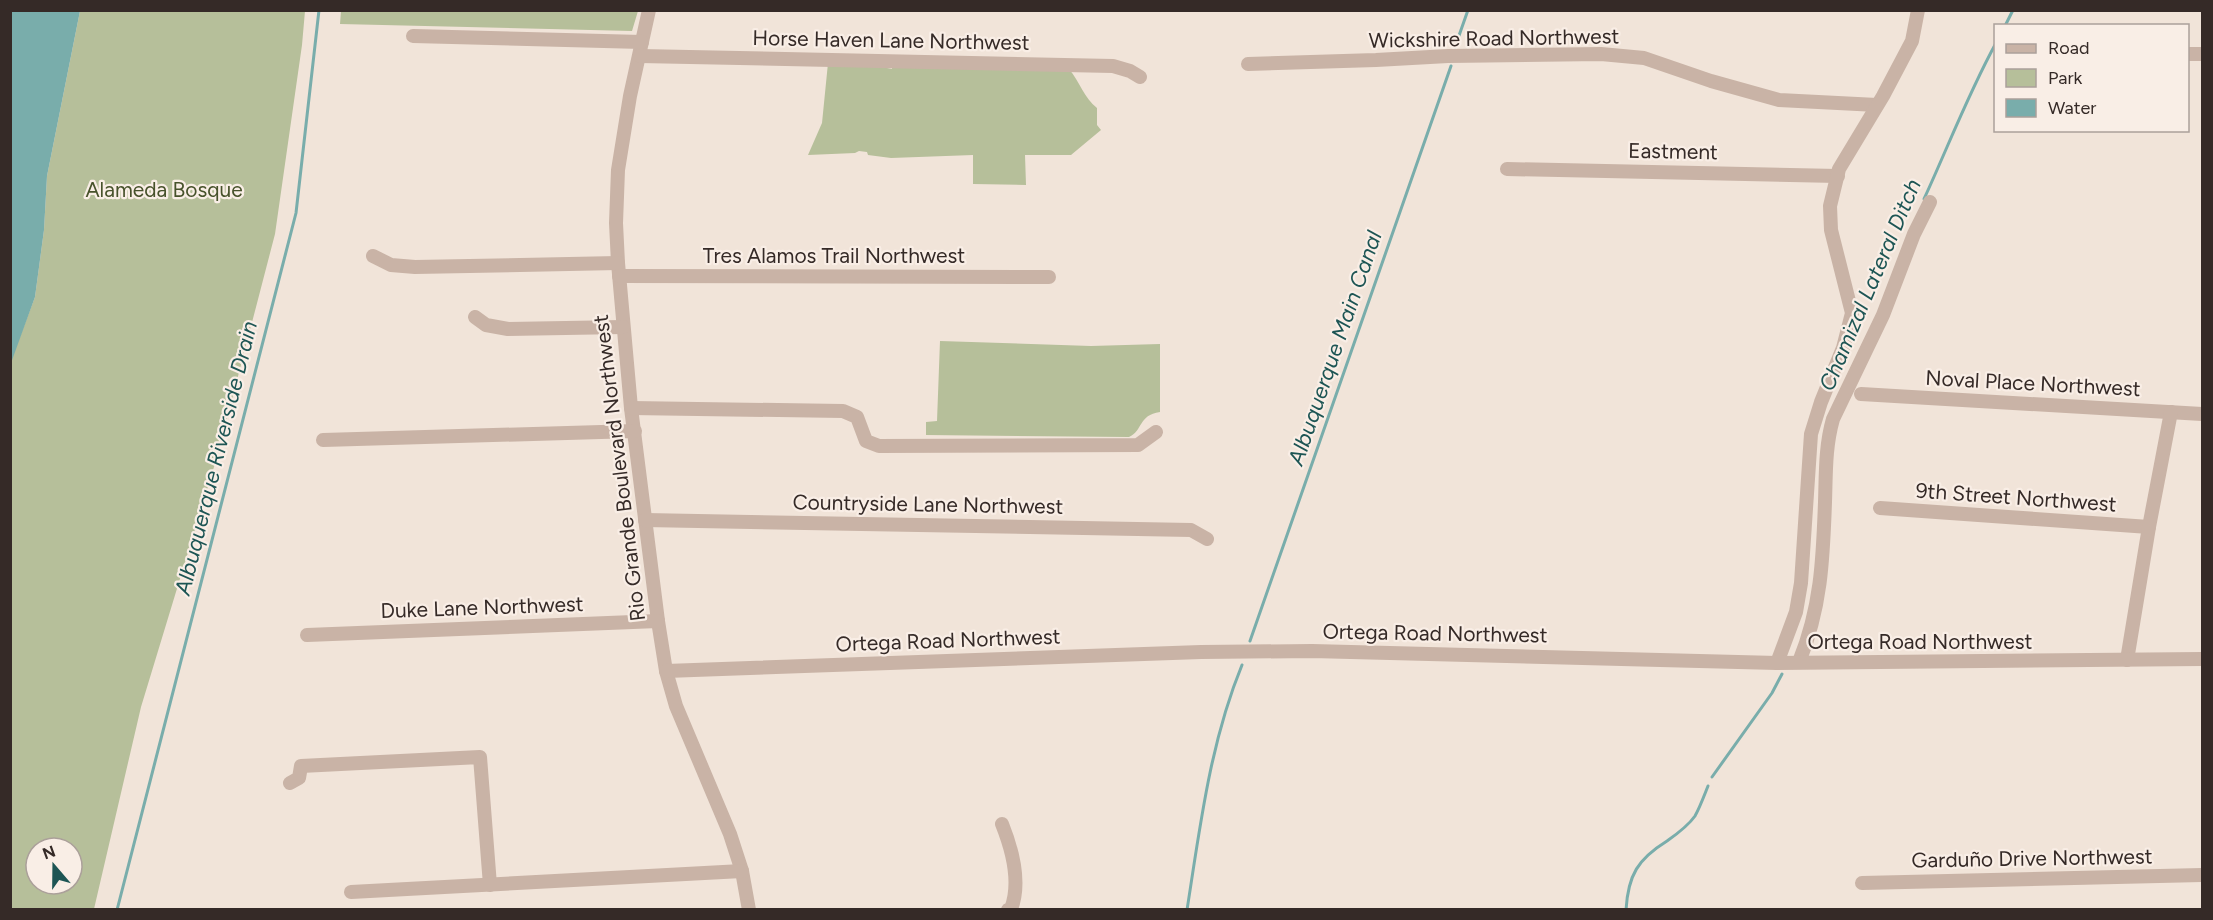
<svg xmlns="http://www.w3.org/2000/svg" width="2213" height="920" font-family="Figtree,sans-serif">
  <rect width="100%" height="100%" fill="#f1e4d9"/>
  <g fill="#b6bf9a" fill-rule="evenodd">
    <path d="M 80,11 L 305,11 L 302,45 L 275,234 L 217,457 L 141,707 L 94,909 L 11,909 L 10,363 L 35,297 L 44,230 L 47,176 ZM 36,848 L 72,848 L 72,884 L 36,884 Z"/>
    <path d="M 341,11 L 341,10 L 638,11 L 632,31 L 340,24 Z"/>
    <path d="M 828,63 L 867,64 L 892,69 L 892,66 L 1069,69 C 1080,82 1084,98 1097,108 L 1097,125 L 1101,130 L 1071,155 L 1025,155 L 1026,185 L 973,184 L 973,155 L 891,158 L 868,155 L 867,152 L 859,151 L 855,153 L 808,155 L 822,123 Z"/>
    <path d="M 940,341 L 1091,346 L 1160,344 L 1160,412 C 1138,415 1143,431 1129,437 L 926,435 L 926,422 L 937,421 Z"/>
  </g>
  <path fill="#79adab" d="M 11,10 L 80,11 L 47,176 L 44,230 L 35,297 L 11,363 Z"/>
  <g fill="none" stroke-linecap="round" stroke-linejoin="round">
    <g stroke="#79adab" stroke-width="3">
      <path d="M 2005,26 L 2013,10"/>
      <path d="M 1455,47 L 1468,10"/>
      <path d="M 1924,199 C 1948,147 1968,94 1996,43"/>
      <path d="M 1250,641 L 1451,66"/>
      <path d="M 1712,777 L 1772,693 L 1782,674"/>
      <path d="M 117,910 L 296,213 L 319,10"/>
      <path d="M 1187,910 C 1200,827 1210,743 1242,665"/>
      <path d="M 1626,910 C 1628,875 1638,859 1667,841 C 1677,834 1688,826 1695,816 C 1700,807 1704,796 1708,786"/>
    </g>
    <g stroke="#c9b3a6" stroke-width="14">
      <path d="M 649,10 L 630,96 L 618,170 L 616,223 L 618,263 L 631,408 L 658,621 L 666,671 L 676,706 L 730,834 L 742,871 L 749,910"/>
      <path d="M 413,36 L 642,42"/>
      <path d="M 2188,54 L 2202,54"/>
      <path d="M 640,56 L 1113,66 L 1130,71 L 1140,77"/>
      <path d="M 1248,64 L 1376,60 L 1448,56 L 1601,54 L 1644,58 L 1711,81 L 1779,100 L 1877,105"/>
      <path d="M 1507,169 L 1838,176"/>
      <path d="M 373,256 L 391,265 L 415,267 L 618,263"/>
      <path d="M 619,276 L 1049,277"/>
      <path d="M 475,317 L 486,325 L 508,329 L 623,327"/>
      <path d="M 1861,394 L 2202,414"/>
      <path d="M 631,408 L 843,411 L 857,417 L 866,441 L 879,446 L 1138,445 L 1156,432"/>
      <path d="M 323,440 L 635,431"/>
      <path d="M 1880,508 L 2149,527"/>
      <path d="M 645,520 L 1191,530 L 1207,539"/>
      <path d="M 307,635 L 658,621"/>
      <path d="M 2127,660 L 2149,527 L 2171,412"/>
      <path d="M 1799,662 C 1821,608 1823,560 1825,502 C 1826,474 1825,447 1833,419 L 1883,315 L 1914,234 L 1930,202"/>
      <path d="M 1777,663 L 1796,612 L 1801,583 L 1811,434 L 1821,402 L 1843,348 L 1852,313 L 1831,230 L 1830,206 L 1839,169 L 1883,96 L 1912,41 L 1918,10"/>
      <path d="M 666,671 L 1201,652 L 1312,651 L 1777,663 L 2202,659"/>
      <path d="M 290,783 L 299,778 L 301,766 L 480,757 L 490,885"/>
      <path d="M 1002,824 C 1012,849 1021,883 1011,909 L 1008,910"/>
      <path d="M 1862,883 L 2202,875"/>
      <path d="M 351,892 L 742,871"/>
    </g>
  </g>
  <g text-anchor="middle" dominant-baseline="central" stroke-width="4.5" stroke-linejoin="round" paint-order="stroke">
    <g font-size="21" fill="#352a27" stroke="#f9eee6">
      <text transform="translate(1494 38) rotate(-1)">Wickshire Road Northwest</text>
      <text transform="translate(891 40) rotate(1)">Horse Haven Lane Northwest</text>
      <text transform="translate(1673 151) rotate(1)">Eastment</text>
      <text x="834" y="255">Tres Alamos Trail Northwest</text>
      <text transform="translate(2033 383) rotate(3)">Noval Place Northwest</text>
      <text transform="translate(619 468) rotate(-97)">Rio Grande Boulevard Northwest</text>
      <text transform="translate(2016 497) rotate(4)">9th Street Northwest</text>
      <text transform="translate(928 504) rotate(1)">Countryside Lane Northwest</text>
      <text transform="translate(482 607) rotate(-2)">Duke Lane Northwest</text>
      <text transform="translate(1435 633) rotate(1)">Ortega Road Northwest</text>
      <text transform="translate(948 640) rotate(-2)">Ortega Road Northwest</text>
      <text x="1920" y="641">Ortega Road Northwest</text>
      <text transform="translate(2032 858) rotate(-1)">Garduño Drive Northwest</text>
    </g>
    <g font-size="21" fill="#47522b" stroke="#f9eee6">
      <text x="164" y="189">Alameda Bosque</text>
    </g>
    <g font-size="22" font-style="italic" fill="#1d5554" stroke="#f9eee6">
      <text transform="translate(1870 285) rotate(-67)">Chamizal Lateral Ditch</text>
      <text transform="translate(1335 348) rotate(-71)">Albuquerque Main Canal</text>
      <text transform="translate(216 458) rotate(-76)">Albuquerque Riverside Drain</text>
    </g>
  </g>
  <rect width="2213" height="920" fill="none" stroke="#352a27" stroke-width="24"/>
  <rect x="1994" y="24" width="195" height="108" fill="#f9eee6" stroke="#aba09a" stroke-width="1.5"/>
  <rect x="2006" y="44" width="30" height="9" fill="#c9b3a6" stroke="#aba09a" stroke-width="1.5"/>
  <text x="2048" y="54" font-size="18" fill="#352a27">Road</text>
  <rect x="2006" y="69" width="30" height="18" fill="#b6bf9a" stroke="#aba09a" stroke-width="1.5"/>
  <text x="2048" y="84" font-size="18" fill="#352a27">Park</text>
  <rect x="2006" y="99" width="30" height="18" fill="#79adab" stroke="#aba09a" stroke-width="1.5"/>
  <text x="2048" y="114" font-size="18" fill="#352a27">Water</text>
  <g transform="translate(54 866) rotate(340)"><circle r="28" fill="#f9eee6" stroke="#aba09a" stroke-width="1.5"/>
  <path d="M0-4.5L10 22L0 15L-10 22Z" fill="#1d5554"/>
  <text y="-9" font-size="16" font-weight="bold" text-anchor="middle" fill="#352a27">N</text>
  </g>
</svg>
